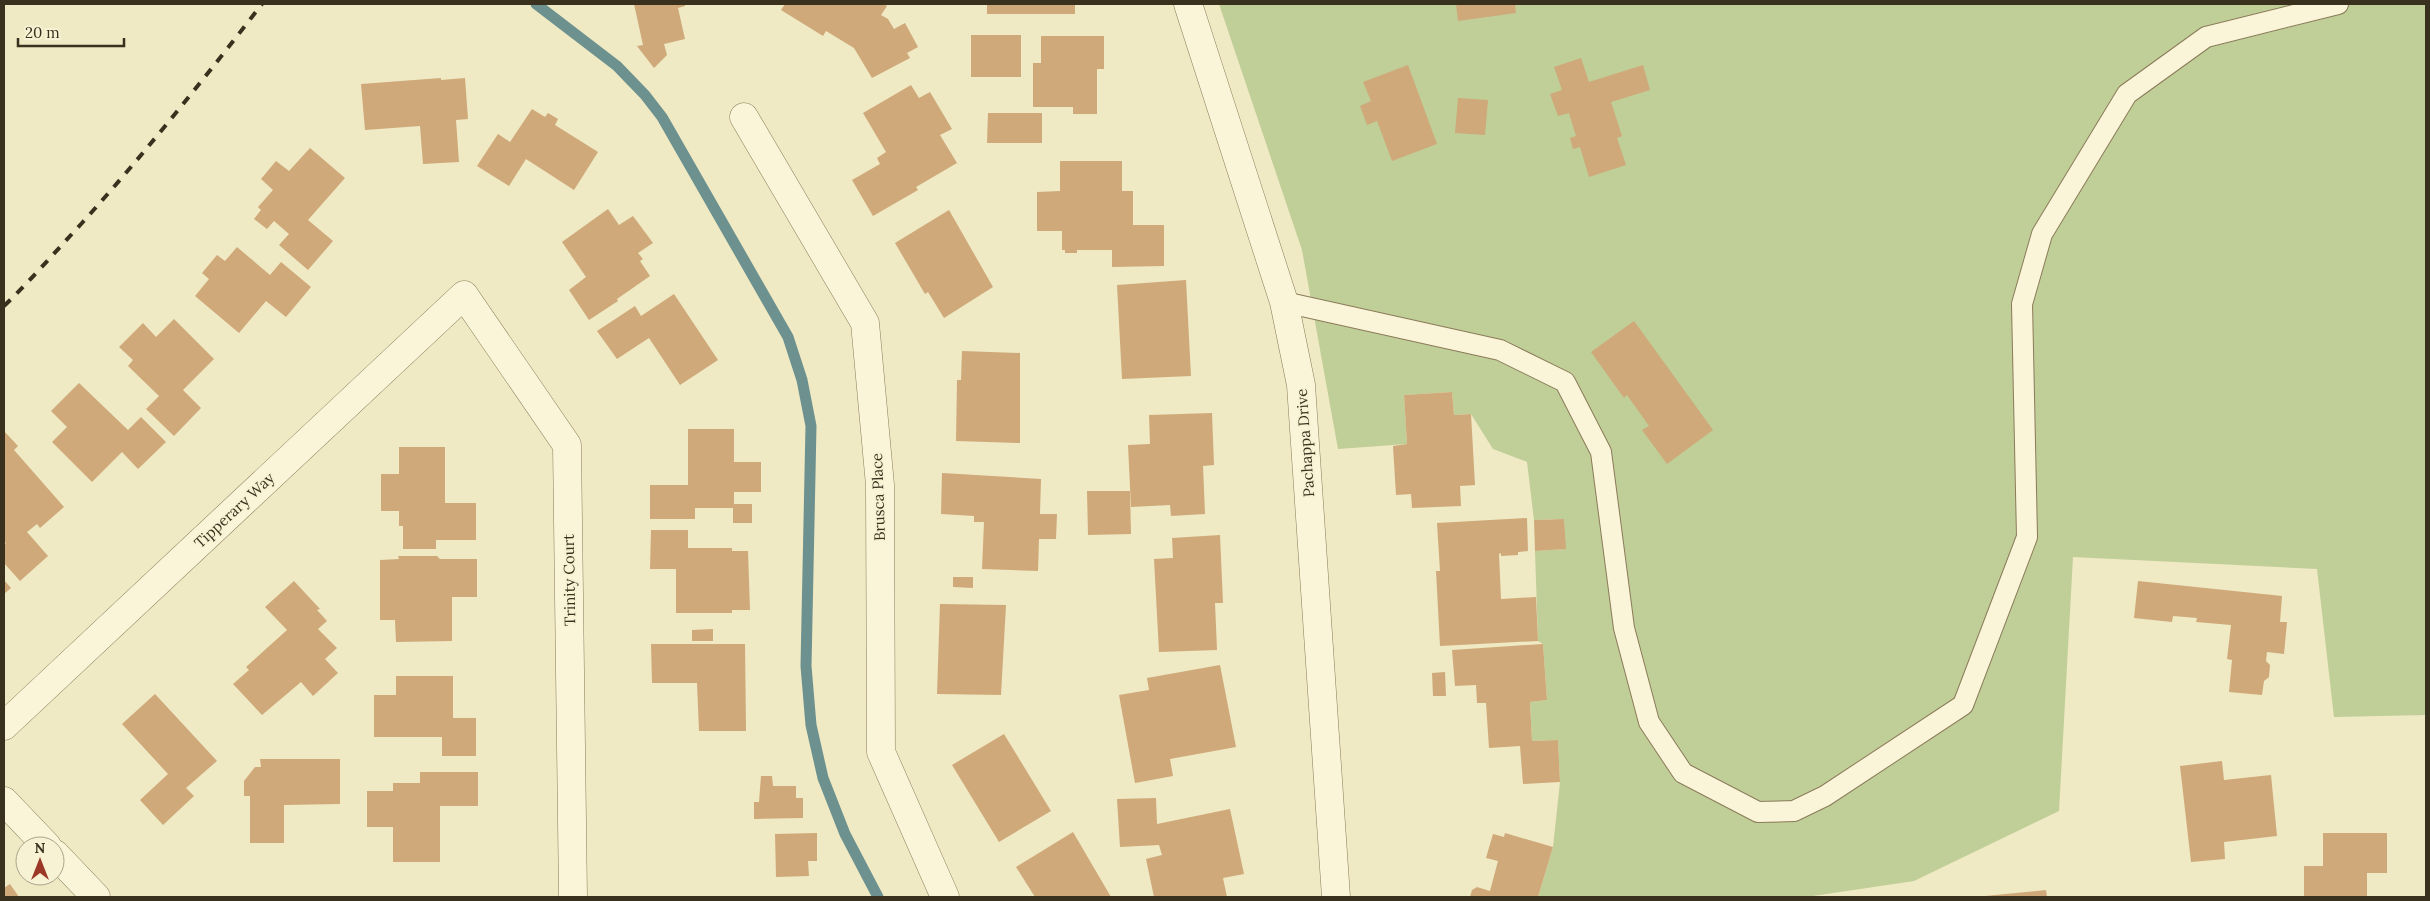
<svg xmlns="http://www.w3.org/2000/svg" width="2430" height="901" font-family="Lora,serif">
  <rect width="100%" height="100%" fill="#efe9c4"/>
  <path fill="#c0ce98" d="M 1219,4 L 2426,4 L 2426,715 L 2334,717 L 2317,569 L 2073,557 L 2059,811 L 1914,881 L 1806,897 L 1538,897 L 1553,847 L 1560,782 L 1558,740 L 1532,741 L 1530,702 L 1547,700 L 1543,644 L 1538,641 L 1535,551 L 1565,549 L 1564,519 L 1534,520 L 1527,462 L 1493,449 L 1471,414 L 1454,415 L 1452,392 L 1404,395 L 1407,444 L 1338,449 L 1302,250 Z"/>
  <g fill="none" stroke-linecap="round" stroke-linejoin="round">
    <path stroke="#6c918e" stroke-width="11" d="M 536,4 L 617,66 L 645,95 L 662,117 L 788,337 L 802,380 L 811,426 L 806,666 L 811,725 L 823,778 L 845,834 L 878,897"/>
  </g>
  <g fill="#cfa979">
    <path d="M 634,4 L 685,4 L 685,6 L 678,8 L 685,39 L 664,44 L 667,55 L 654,68 L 637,46 L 643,45 Z"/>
    <path d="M 785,4 L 883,4 L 887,6 L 881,15 L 888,19 L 894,29 L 905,23 L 918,47 L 907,53 L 910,58 L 872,78 L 854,48 L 826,31 L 823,36 L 781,10 Z"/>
    <rect x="987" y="4" width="88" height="10"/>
    <path d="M 1456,4 L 1515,4 L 1516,13 L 1458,21 Z"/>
    <rect x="971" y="35" width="50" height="42"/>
    <path d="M 1041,36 L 1104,36 L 1104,69 L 1097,69 L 1097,114 L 1073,114 L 1073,107 L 1033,107 L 1033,63 L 1041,63 Z"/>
    <path d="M 1581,58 L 1589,82 L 1643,65 L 1650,90 L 1611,102 L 1622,136 L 1617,138 L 1626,165 L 1589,177 L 1580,147 L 1573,149 L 1570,138 L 1576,136 L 1569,113 L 1558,116 L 1550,94 L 1562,90 L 1554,67 Z"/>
    <path d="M 1408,65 L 1437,144 L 1392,161 L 1377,121 L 1367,125 L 1360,106 L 1371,101 L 1363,82 Z"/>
    <path d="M 441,78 L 441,80 L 465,78 L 468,119 L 456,120 L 459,162 L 423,164 L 420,126 L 365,130 L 361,84 Z"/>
    <path d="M 911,85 L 919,98 L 930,92 L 952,129 L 940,135 L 957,163 L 916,187 L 918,190 L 873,216 L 852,180 L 880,164 L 877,158 L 886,152 L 863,113 Z"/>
    <path d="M 1458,98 L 1488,100 L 1485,135 L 1455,133 Z"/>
    <path d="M 532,109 L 545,117 L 548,113 L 558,119 L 555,125 L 598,152 L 574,190 L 526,159 L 509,186 L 477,166 L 498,134 L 510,142 Z"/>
    <path d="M 988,113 L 1042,113 L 1042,143 L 987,143 Z"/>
    <path d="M 310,148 L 345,178 L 308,220 L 333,241 L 308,270 L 279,245 L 289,234 L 274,221 L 267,229 L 254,219 L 261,210 L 258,207 L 273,190 L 261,179 L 276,161 L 289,171 Z"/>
    <path d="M 1060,161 L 1122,161 L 1122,191 L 1133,191 L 1133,225 L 1164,225 L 1164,266 L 1112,267 L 1112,250 L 1077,250 L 1077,253 L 1065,253 L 1065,250 L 1062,250 L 1062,231 L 1037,231 L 1037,192 L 1060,191 Z"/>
    <path d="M 608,209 L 619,225 L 633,216 L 653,243 L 638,253 L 643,259 L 640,261 L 650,276 L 617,299 L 618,301 L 589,320 L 569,290 L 586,277 L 562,242 Z"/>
    <path d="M 949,210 L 993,287 L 944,318 L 928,292 L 925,294 L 895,243 Z"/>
    <path d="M 237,247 L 270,275 L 281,262 L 311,287 L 286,317 L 266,301 L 239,333 L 195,296 L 209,279 L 202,273 L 217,255 L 225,261 Z"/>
    <path d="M 1186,280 L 1191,376 L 1122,379 L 1117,285 Z"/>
    <path d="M 674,294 L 718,360 L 680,385 L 649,338 L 617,359 L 597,331 L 635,306 L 641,316 Z"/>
    <path d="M 174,319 L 214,359 L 183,390 L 201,408 L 174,436 L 146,409 L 159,396 L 128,366 L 133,360 L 119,347 L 143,323 L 156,337 Z"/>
    <path d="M 1634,321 L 1713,430 L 1667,464 L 1642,430 L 1649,426 L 1627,395 L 1624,398 L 1591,352 Z"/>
    <path d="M 962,351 L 1020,353 L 1020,443 L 956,441 L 957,380 L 961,380 Z"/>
    <path d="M 79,383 L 128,430 L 141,417 L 166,442 L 138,469 L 122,452 L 92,482 L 52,442 L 67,427 L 51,411 Z"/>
    <path d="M 1452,392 L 1454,415 L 1471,414 L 1475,485 L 1460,486 L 1461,506 L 1412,508 L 1411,494 L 1396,495 L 1393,446 L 1407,444 L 1404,395 Z"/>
    <path d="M 1212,413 L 1214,465 L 1203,466 L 1205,514 L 1171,516 L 1170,505 L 1131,507 L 1128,445 L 1150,444 L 1149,415 Z"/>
    <path d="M 688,429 L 734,429 L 734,462 L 761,462 L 761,492 L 734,492 L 734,504 L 752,504 L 752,523 L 733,523 L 733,508 L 695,508 L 695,519 L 650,519 L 650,485 L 688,485 Z"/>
    <path d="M 4,431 L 18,446 L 14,450 L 64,507 L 40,528 L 37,524 L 27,532 L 48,556 L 20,581 L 4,563 L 4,545 L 6,543 L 4,541 Z"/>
    <path d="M 399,447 L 445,447 L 445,503 L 476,503 L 476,540 L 436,540 L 436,549 L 403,549 L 403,526 L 399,526 L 399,511 L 381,511 L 381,474 L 399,474 Z"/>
    <path d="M 942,473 L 1041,479 L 1040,514 L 1057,514 L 1056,539 L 1039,539 L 1038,571 L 982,569 L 984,522 L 974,522 L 974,516 L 941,514 Z"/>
    <path d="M 1087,491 L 1130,491 L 1131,534 L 1088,535 Z"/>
    <path d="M 1527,518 L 1528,551 L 1518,552 L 1518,555 L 1501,556 L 1501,553 L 1499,554 L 1501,599 L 1536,597 L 1538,641 L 1440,646 L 1436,571 L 1440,571 L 1437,523 Z"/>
    <path d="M 1564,519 L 1566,549 L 1535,551 L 1534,520 Z"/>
    <path d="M 651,530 L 688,530 L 688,548 L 732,548 L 732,551 L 748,551 L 750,610 L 732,610 L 732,613 L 676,613 L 676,569 L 650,569 Z"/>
    <path d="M 1220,535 L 1223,603 L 1215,603 L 1217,650 L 1159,652 L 1154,559 L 1173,558 L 1172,538 Z"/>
    <path d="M 398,556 L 437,556 L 440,559 L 477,559 L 477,597 L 452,597 L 452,641 L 396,642 L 395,620 L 380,620 L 380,560 L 399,559 Z"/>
    <path d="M 953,577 L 973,577 L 973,588 L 953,587 Z"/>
    <path d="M 4,580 L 11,588 L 4,594 Z"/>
    <path d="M 294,581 L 320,609 L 317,610 L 327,621 L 318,629 L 337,648 L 325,659 L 338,673 L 313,696 L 301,682 L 262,715 L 233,684 L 249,670 L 246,667 L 287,630 L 265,607 Z"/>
    <path d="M 2138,581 L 2282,596 L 2280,622 L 2287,622 L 2284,654 L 2267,652 L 2266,661 L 2270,665 L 2269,677 L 2264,681 L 2262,695 L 2229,692 L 2232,660 L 2227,659 L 2231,625 L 2196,622 L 2197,618 L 2173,616 L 2172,622 L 2134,618 Z"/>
    <path d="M 940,604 L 1006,605 L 1001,695 L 937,694 Z"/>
    <path d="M 713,629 L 713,641 L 692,641 L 692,630 Z"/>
    <path d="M 651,644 L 745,644 L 746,731 L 699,731 L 697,683 L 652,683 Z"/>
    <path d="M 1543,644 L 1547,700 L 1530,702 L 1532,741 L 1558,740 L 1560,782 L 1523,784 L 1520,746 L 1489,748 L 1486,703 L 1477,703 L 1476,685 L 1455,686 L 1452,650 Z"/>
    <path d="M 1220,665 L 1236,747 L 1170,759 L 1173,776 L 1135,783 L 1119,695 L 1149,690 L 1147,678 Z"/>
    <path d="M 1445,672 L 1446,696 L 1433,696 L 1432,673 Z"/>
    <path d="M 396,676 L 453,676 L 453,718 L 476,718 L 476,756 L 442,756 L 442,737 L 374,737 L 374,695 L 396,695 Z"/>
    <path d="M 155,694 L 217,761 L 186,788 L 194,796 L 163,825 L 140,800 L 168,774 L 122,724 Z"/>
    <path d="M 1004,734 L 1051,811 L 999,842 L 952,765 Z"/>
    <path d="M 260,759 L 340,759 L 340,804 L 284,805 L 284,843 L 250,843 L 250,796 L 244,796 L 244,781 L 255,767 L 261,767 Z"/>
    <path d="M 2222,761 L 2224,780 L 2271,775 L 2277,836 L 2224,842 L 2225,859 L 2191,862 L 2180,766 Z"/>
    <path d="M 420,772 L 478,772 L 478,806 L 440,806 L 440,862 L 393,862 L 393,827 L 367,827 L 367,791 L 393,791 L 393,783 L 420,783 Z"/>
    <path d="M 761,776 L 772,776 L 773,786 L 796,786 L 796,798 L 803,798 L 803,818 L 754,819 L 754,802 L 759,802 Z"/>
    <path d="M 1156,798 L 1157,824 L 1230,809 L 1244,874 L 1223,878 L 1227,897 L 1154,897 L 1146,859 L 1162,855 L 1159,845 L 1120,847 L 1117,799 Z"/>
    <path d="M 1073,832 L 1111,897 L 1035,897 L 1016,867 Z"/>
    <path d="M 817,833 L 817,861 L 808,861 L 809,876 L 776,877 L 775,834 Z"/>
    <path d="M 1505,833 L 1553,847 L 1538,897 L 1470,897 L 1472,890 L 1477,887 L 1490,891 L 1498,861 L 1486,858 L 1493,834 L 1504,837 Z"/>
    <path d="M 2323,833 L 2387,833 L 2387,873 L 2367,873 L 2367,897 L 2304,897 L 2304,866 L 2323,866 Z"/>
    <path d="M 10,884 L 19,897 L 4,897 L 4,888 Z"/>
    <path d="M 2046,890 L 2047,897 L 1985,897 L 1985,896 Z"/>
  </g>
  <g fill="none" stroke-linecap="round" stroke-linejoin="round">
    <g stroke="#8b7b5a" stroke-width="22">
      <path id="service" d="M 1284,302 L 1500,350 L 1565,382 L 1601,452 L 1624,628 L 1649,722 L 1683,773 L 1758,812 L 1794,811 L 1825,796 L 1963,705 L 2027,537 L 2022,304 L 2042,234 L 2127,94 L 2206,37 L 2338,4"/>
    </g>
    <g stroke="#8b7b5a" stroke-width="29">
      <g id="minor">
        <path d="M 1188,4 L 1284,302 L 1301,385 L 1336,897"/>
        <path d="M 744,117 L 865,323 L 880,485 L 881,752 L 945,897"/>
        <path d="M 4,726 L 464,295 L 567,445 L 573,897"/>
        <path d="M 4,801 L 47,846"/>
        <path d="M 55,854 L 96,897"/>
      </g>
    </g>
    <use href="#service" stroke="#faf5d8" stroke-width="20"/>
    <use href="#minor" stroke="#faf5d8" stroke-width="28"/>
    <path stroke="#3a301e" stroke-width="4" stroke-dasharray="9 9" stroke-linecap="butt" d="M 4,306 C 31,280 56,251 82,223 C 145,153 204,79 262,4"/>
  </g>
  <g text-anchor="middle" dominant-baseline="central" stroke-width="4" stroke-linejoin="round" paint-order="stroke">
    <g font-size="15" fill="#3a301e" stroke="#f7f2d4">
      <text transform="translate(1305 443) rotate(-94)">Pachappa Drive</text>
      <text transform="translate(878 497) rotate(-92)">Brusca Place</text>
      <text transform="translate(234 510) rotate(-43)">Tipperary Way</text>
      <text transform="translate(569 580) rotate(-91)">Trinity Court</text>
    </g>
  </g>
  <rect width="2430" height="901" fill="none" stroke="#3a301e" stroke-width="10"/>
  <g transform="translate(40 861)"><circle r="24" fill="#f7f2d4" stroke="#aba48b"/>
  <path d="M0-4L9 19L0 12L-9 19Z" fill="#9c3828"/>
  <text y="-8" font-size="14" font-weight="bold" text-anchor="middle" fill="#3a301e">N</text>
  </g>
  <path d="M18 38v8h106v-8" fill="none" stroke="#3a301e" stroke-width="2.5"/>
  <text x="25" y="38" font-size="15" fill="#3a301e" stroke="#f7f2d4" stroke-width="4" paint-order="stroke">20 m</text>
</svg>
